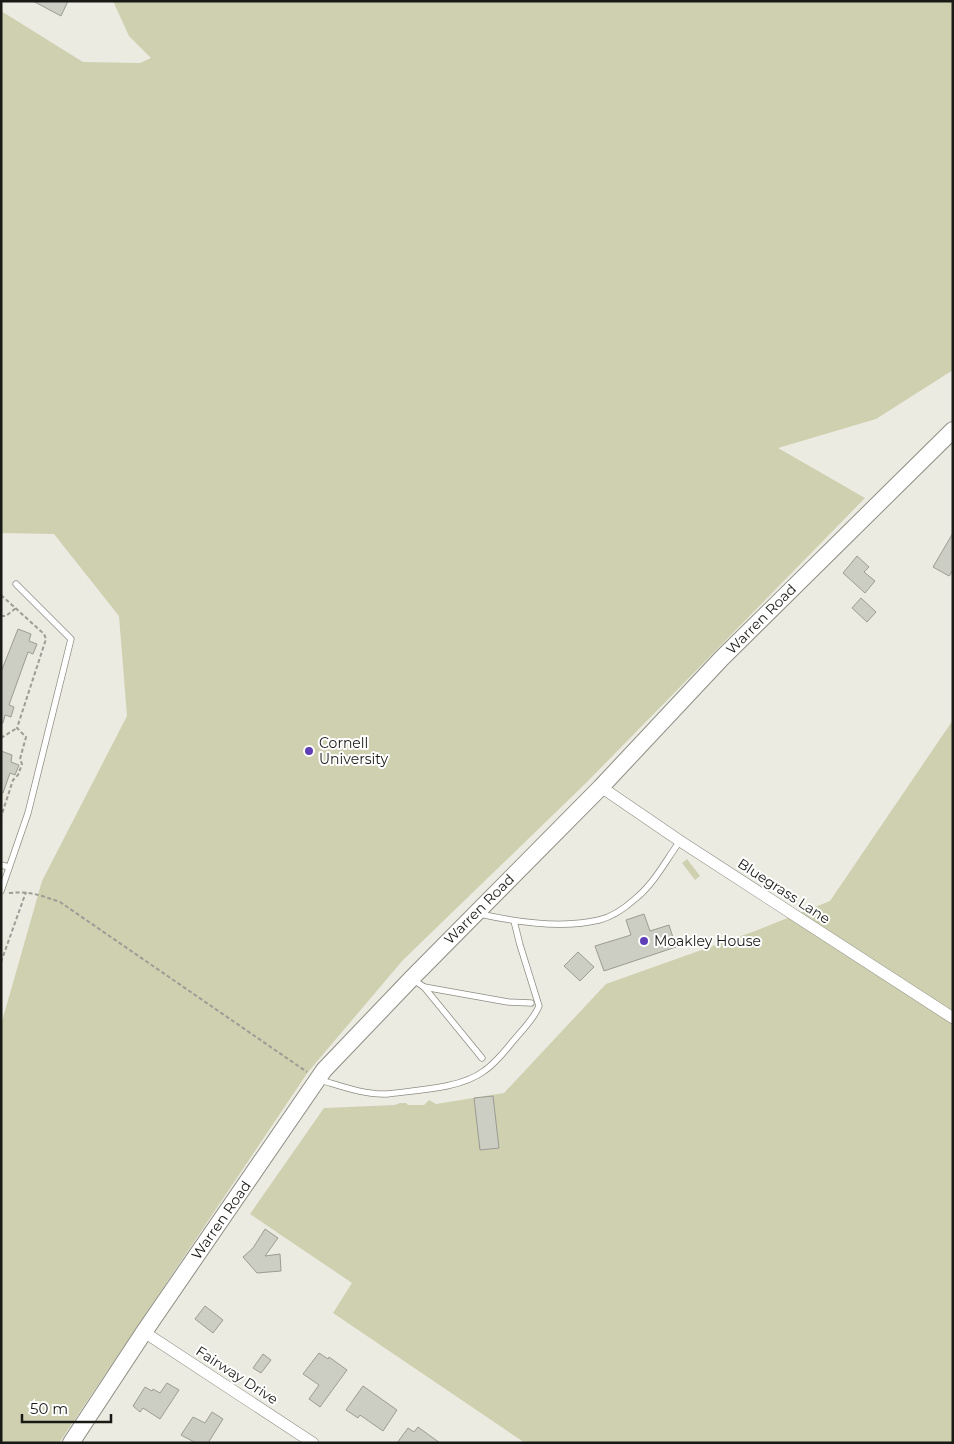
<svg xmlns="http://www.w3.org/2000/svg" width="954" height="1444" font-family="Montserrat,sans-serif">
  <rect width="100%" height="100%" fill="#ebebe1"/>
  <g fill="#ced0b0">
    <path d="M 113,1 L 953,1 L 953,370 L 876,419 L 778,448 L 865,498 L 586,783 L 403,960 L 308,1072 L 59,1443 L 1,1443 L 1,1025 L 42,881 L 127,716 L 119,616 L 54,534 L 1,533 L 1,11 L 83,62 L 140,63 L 151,58 L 129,36 Z"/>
    <path d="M 953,720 L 953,1443 L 525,1443 L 333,1313 L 352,1283 L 250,1214 L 324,1108 L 395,1105 L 400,1103 L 406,1103 L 408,1105 L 424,1105 L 429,1100 L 436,1104 L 504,1093 L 606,984 L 755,931 L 830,901 Z"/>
    <path d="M 687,859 L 700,876 L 695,880 L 682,863 Z"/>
  </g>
  <g fill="#cccdc3" stroke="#9b9c92">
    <path d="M 33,1 L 68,1 L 61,16 Z"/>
    <path d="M 953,533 L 953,570 L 949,576 L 933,567 Z"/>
    <path d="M 857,556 L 869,567 L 864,572 L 875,581 L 865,593 L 843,573 Z"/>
    <path d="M 861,598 L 876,612 L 867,622 L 852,608 Z"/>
    <path d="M 18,629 L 31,634 L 29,641 L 37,644 L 33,654 L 28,652 L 9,705 L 14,707 L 11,717 L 5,715 L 3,723 L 1,723 L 1,672 Z"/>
    <path d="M 1,751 L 12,755 L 11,762 L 19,765 L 15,775 L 10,773 L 3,793 L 1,793 Z"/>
    <path d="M 644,914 L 650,931 L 669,925 L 676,947 L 604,971 L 595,946 L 631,935 L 626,920 Z"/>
    <path d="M 578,952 L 594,967 L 580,981 L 564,966 Z"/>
    <path d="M 493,1096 L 499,1148 L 480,1150 L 474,1098 Z"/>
    <path d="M 265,1229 L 278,1238 L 265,1256 L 280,1254 L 281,1271 L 257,1273 L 243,1257 L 253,1248 Z"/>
    <path d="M 205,1306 L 223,1320 L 213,1333 L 195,1319 Z"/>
    <path d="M 319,1353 L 328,1359 L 329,1357 L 347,1370 L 320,1407 L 309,1399 L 319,1385 L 303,1374 Z"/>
    <path d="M 263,1354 L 271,1360 L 261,1373 L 253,1368 Z"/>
    <path d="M 167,1383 L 179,1390 L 160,1419 L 143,1408 L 140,1412 L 133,1406 L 145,1387 L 152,1391 L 153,1389 L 160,1393 Z"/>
    <path d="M 363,1386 L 397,1410 L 383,1431 L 360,1415 L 358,1418 L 346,1410 Z"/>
    <path d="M 212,1412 L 223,1419 L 208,1443 L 196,1443 L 181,1435 L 193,1417 L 205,1423 Z"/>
    <path d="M 418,1427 L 440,1443 L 397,1443 L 408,1428 L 414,1432 Z"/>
  </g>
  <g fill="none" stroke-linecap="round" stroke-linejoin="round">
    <g stroke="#8d8d84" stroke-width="7">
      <g id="lane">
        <path d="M 1,865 L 9,867"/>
        <path d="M 1,891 L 28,813 L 71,639 L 16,584"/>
        <path d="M 480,914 C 516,922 562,929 599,920 C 612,917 625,908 635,899 C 654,884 666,860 680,841"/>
        <path d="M 412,979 L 424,987 L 508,1002 L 531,1003"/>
        <path d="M 424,987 L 482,1058"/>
        <path d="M 320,1080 C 341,1086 364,1095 387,1094 C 416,1090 460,1089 484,1071 C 496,1063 505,1051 514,1040 C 523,1029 534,1019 539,1006 L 520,945 L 514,921"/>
      </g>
    </g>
    <g stroke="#8d8d84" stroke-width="12">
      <g id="street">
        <path d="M 601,787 L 680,841 L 953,1018"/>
        <path d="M 144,1332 L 313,1443"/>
      </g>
    </g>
    <g stroke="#8d8d84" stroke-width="18">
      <path id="secondary" d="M 71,1443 L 144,1332 L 324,1070 L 411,979 L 601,787 L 721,659 L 953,430"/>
    </g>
    <g stroke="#9d9d95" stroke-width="2" stroke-dasharray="4 2.5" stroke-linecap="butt">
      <path d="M 1,595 L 44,634 L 46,639 L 17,728 L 26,737 L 20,759 L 22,764 L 18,775 L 13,780 L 1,817"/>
      <path d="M 1,616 L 6,616 L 16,608"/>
      <path d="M 1,738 L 17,728"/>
      <path d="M 9,893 C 31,891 39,895 60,902 L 307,1072"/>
      <path d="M 1,962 L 26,892"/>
    </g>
    <use href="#lane" stroke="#fff" stroke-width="5.5"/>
    <use href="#street" stroke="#fff" stroke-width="11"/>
    <use href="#secondary" stroke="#fff" stroke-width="16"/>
  </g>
  <g fill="#5d3eb7" stroke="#fff" stroke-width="2">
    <circle cx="309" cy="751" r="5"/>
    <circle cx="644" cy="941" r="5"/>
  </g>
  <g text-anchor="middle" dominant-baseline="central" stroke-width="4" stroke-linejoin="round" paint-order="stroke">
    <g font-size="14" fill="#191a16" stroke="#fff">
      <text transform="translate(761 619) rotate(-45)">Warren Road</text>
      <text transform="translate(784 891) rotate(33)">Bluegrass Lane</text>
      <text transform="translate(479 909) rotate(-45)">Warren Road</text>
      <text transform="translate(221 1220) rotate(-55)">Warren Road</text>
      <text transform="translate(237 1375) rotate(33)">Fairway Drive</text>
    </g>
    <g font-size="14" fill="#191a16" stroke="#fff" text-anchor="start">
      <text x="319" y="743">Cornell<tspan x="319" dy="16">University</tspan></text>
      <text x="654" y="941">Moakley House</text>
    </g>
  </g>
  <rect width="954" height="1444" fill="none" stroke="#191a16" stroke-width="5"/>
  <path d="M22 1414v8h89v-8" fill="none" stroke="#191a16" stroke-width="2.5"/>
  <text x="30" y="1414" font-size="15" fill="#191a16" stroke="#ffffff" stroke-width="4" paint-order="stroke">50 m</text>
</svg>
